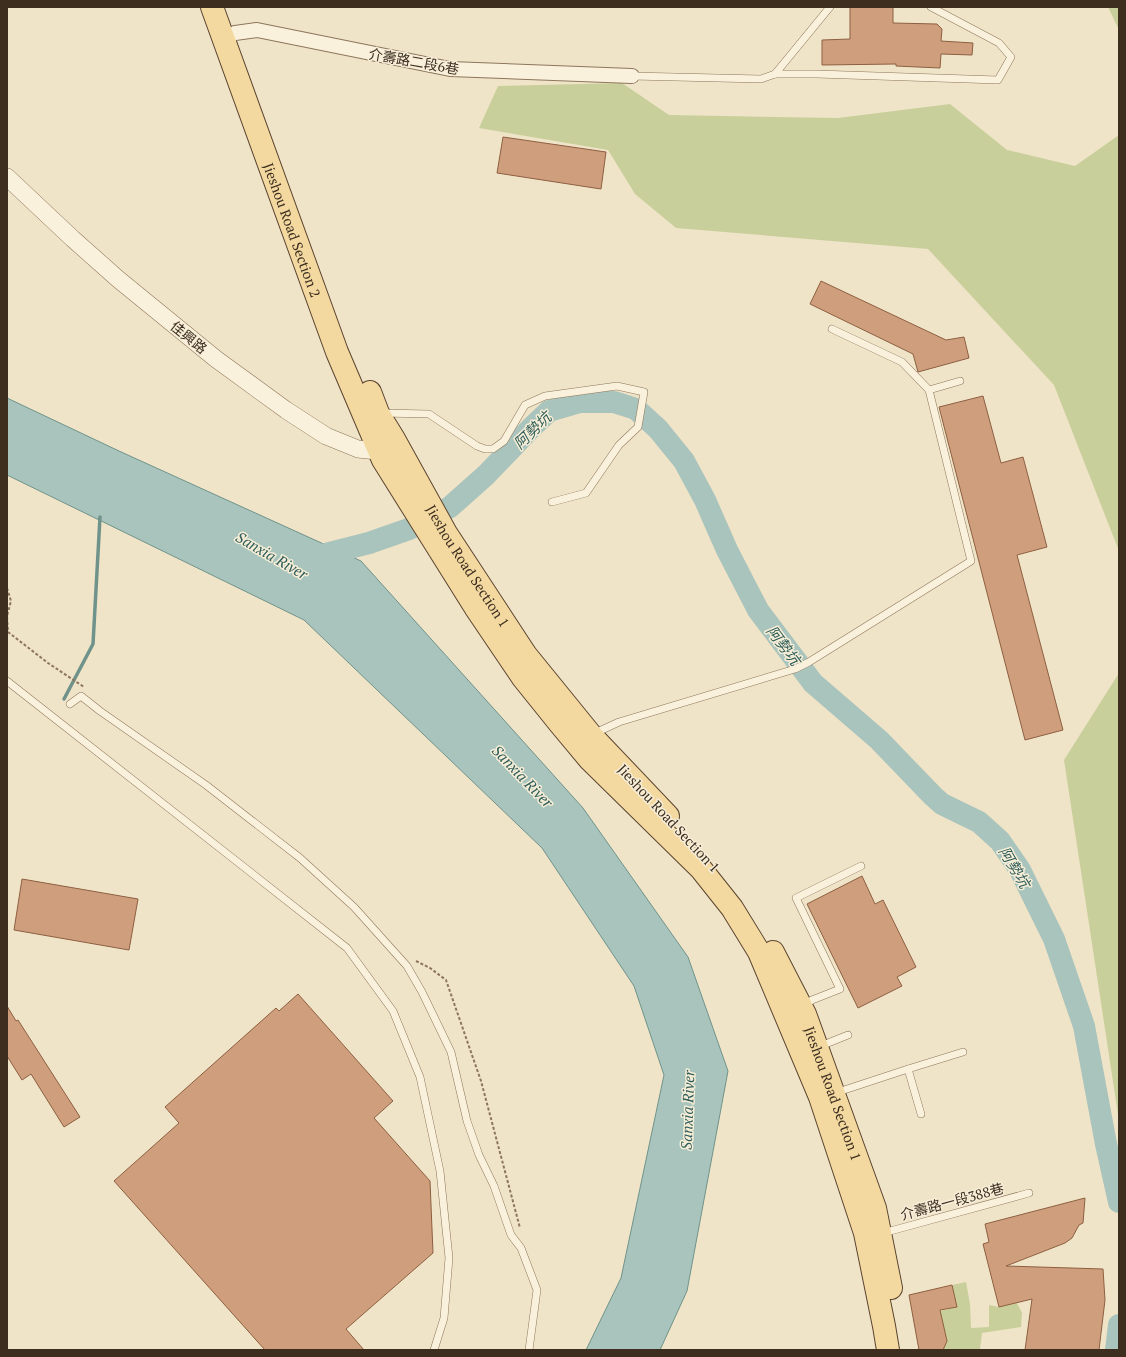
<svg xmlns="http://www.w3.org/2000/svg" width="1126" height="1357" font-family="'PT Serif','Noto Sans TC',serif">
  <rect width="100%" height="100%" fill="#f0e4c8"/>
  <g fill="#c9cf9b">
    <path d="M 1108,7 L 1119,7 L 1119,30 Z"/>
    <path d="M 622,83 L 669,115 L 838,118 L 950,104 L 1007,150 L 1075,166 L 1119,135 L 1119,551 L 1054,385 L 928,249 L 676,228 L 635,194 L 608,150 L 479,128 L 498,86 Z"/>
    <path d="M 1119,673 L 1119,1121 L 1064,760 Z"/>
    <path d="M 966,1282 L 970,1304 L 971,1328 L 989,1327 L 989,1305 L 999,1307 L 1017,1303 L 1022,1313 L 1021,1327 L 982,1333 L 980,1349 L 943,1350 L 946,1341 L 940,1311 L 957,1307 L 952,1285 Z"/>
  </g>
  <path fill="#a9c4bc" stroke="#6f938a" d="M 7,398 L 119,451 L 361,561 L 583,808 L 688,957 L 728,1071 L 687,1291 L 660,1350 L 586,1350 L 621,1278 L 664,1075 L 634,986 L 542,848 L 304,620 L 7,475 Z"/>
  <g fill="none" stroke-linecap="round" stroke-linejoin="round">
    <path stroke="#6f938a" stroke-width="3.5" d="M 64,699 L 93,644 L 100,517"/>
    <g stroke="#a9c4bc" stroke-width="22">
      <path d="M 310,558 L 369,543 L 409,529 L 450,507 L 486,475 L 531,428 L 549,411 L 580,402 L 614,402 L 636,409 L 658,429 L 684,461 L 705,500 L 727,550 L 758,610 L 813,683 L 879,740 L 933,796 L 942,804 L 979,822 L 1000,841 L 1020,870 L 1054,939 L 1084,1026 L 1106,1144 L 1119,1202"/>
      <path d="M 1116,1350 L 1119,1325"/>
    </g>
  </g>
  <g fill="#cf9f7d" stroke="#8d5f41">
    <path d="M 850,7 L 893,7 L 893,23 L 937,24 L 942,29 L 941,41 L 973,43 L 972,55 L 941,54 L 940,68 L 896,66 L 896,64 L 822,65 L 822,40 L 850,39 Z"/>
    <path d="M 503,137 L 606,152 L 601,189 L 497,173 Z"/>
    <path d="M 821,281 L 946,340 L 964,337 L 969,358 L 918,372 L 913,354 L 810,304 Z"/>
    <path d="M 983,396 L 1001,463 L 1023,457 L 1047,547 L 1017,555 L 1063,730 L 1025,740 L 939,407 Z"/>
    <path d="M 862,876 L 875,904 L 883,900 L 916,967 L 897,977 L 902,986 L 858,1008 L 807,904 Z"/>
    <path d="M 22,879 L 138,899 L 129,950 L 14,930 Z"/>
    <path d="M 298,994 L 393,1101 L 374,1118 L 430,1181 L 433,1253 L 346,1329 L 364,1350 L 265,1350 L 114,1181 L 179,1123 L 165,1107 L 276,1008 L 279,1011 Z"/>
    <path d="M 7,1006 L 16,1021 L 18,1020 L 80,1117 L 64,1127 L 31,1074 L 22,1080 L 7,1056 Z"/>
    <path d="M 1085,1198 L 1083,1223 L 1079,1225 L 1072,1238 L 1065,1243 L 1006,1266 L 1103,1269 L 1105,1300 L 1099,1350 L 1025,1350 L 1032,1299 L 999,1307 L 983,1244 L 989,1242 L 985,1224 Z"/>
    <path d="M 952,1285 L 957,1307 L 940,1310 L 947,1341 L 943,1350 L 919,1350 L 909,1295 Z"/>
  </g>
  <g fill="none" stroke-linecap="round" stroke-linejoin="round">
    <g stroke="#8d765c" stroke-width="8">
      <g id="service">
        <path d="M 775,74 L 830,7"/>
        <path d="M 632,76 L 761,79 L 775,74 L 817,74 L 998,80 L 1011,57 L 999,43 L 931,7"/>
        <path d="M 832,329 L 902,362 L 929,390"/>
        <path d="M 382,413 L 429,414 L 477,446 L 485,449 L 493,449 L 504,441 L 525,405 L 545,396 L 617,386 L 644,392 L 638,427 L 619,445 L 586,493 L 552,502"/>
        <path d="M 7,681 L 347,948 L 393,1011 L 420,1077 L 440,1171 L 449,1258 L 444,1318 L 434,1350"/>
        <path d="M 70,704 L 81,696 L 100,711 L 206,785 L 300,858 L 354,907 L 407,966 L 422,992 L 451,1052 L 467,1121 L 479,1155 L 494,1186 L 511,1235 L 521,1248 L 537,1290 L 529,1350"/>
        <path d="M 593,734 L 619,722 L 795,669 L 809,662 L 971,561 L 929,390 L 960,381"/>
        <path d="M 803,1006 L 812,1000 L 840,989 L 796,898 L 861,866"/>
        <path d="M 818,1047 L 848,1035"/>
        <path d="M 908,1069 L 963,1052"/>
        <path d="M 835,1093 L 908,1069 L 921,1114"/>
        <path d="M 883,1233 L 1029,1193"/>
      </g>
    </g>
    <g stroke="#8d765c" stroke-width="16">
      <path id="minor" d="M 224,39 L 235,33 L 257,30 L 450,69 L 632,76"/>
    </g>
    <g stroke="#8d765c" stroke-width="18">
      <path id="tertiary" d="M 7,177 L 73,239 L 118,279 L 216,359 L 286,410 L 326,436 L 358,449 L 378,451 L 387,444"/>
    </g>
    <g stroke="#5b4430" stroke-width="24">
      <g id="primary">
        <path id="s1" d="M 212,7 L 337,352 L 383,460 L 475,607 L 523,678 L 560,724 L 590,760 L 701,869 L 732,908 L 759,952 L 820,1097 L 865,1233 L 884,1326 L 888,1350"/>
        <path id="s2" d="M 370,392 L 378,413 L 394,439 L 446,533 L 526,655 L 591,735 L 668,816"/>
        <path id="s3" d="M 773,952 L 805,1014 L 875,1208 L 891,1288"/>
      </g>
    </g>
    <g stroke="#8d765c" stroke-width="2" stroke-dasharray="3 2" stroke-linecap="butt">
      <path d="M 7,588 L 11,601 L 7,616 L 8,632 L 48,663 L 84,687"/>
      <path d="M 416,961 L 430,968 L 446,980 L 481,1081 L 520,1228"/>
    </g>
    <use href="#service" stroke="#faf1dc" stroke-width="7"/>
    <use href="#minor" stroke="#faf1dc" stroke-width="14"/>
    <use href="#tertiary" stroke="#faf1dc" stroke-width="17"/>
    <use href="#primary" stroke="#f3d9a0" stroke-width="22"/>
  </g>
  <g text-anchor="middle" dominant-baseline="central" stroke-width="3" stroke-linejoin="round" paint-order="stroke">
    <g font-size="14" fill="#3d2e20" stroke="#f7eed8">
      <text transform="translate(414 61) rotate(10)">介壽路二段6巷</text>
      <text stroke="none"><textPath href="#s1" startOffset="237">Jieshou Road Section 2</textPath></text>
      <text transform="translate(189 337) rotate(39)">佳興路</text>
      <text stroke="none"><textPath href="#s2" startOffset="200">Jieshou Road Section 1</textPath></text>
      <text transform="translate(669 818) rotate(47)">Jieshou Road Section 1</text>
      <text stroke="none"><textPath href="#s3" startOffset="154">Jieshou Road Section 1</textPath></text>
      <text transform="translate(952 1201) rotate(-15)">介壽路一段388巷</text>
    </g>
    <g font-size="15" font-style="italic" fill="#2f5d5a" stroke="#f7eed8">
      <text transform="translate(532 430) rotate(-44)">阿勢坑</text>
      <text transform="translate(272 555) rotate(30)">Sanxia River</text>
      <text transform="translate(784 645) rotate(53)">阿勢坑</text>
      <text transform="translate(523 776) rotate(46)">Sanxia River</text>
      <text transform="translate(1015 867) rotate(59)">阿勢坑</text>
      <text transform="translate(687 1110) rotate(-88)">Sanxia River</text>
    </g>
  </g>
  <rect width="1126" height="1357" fill="none" stroke="#3d2e20" stroke-width="16"/>
</svg>
